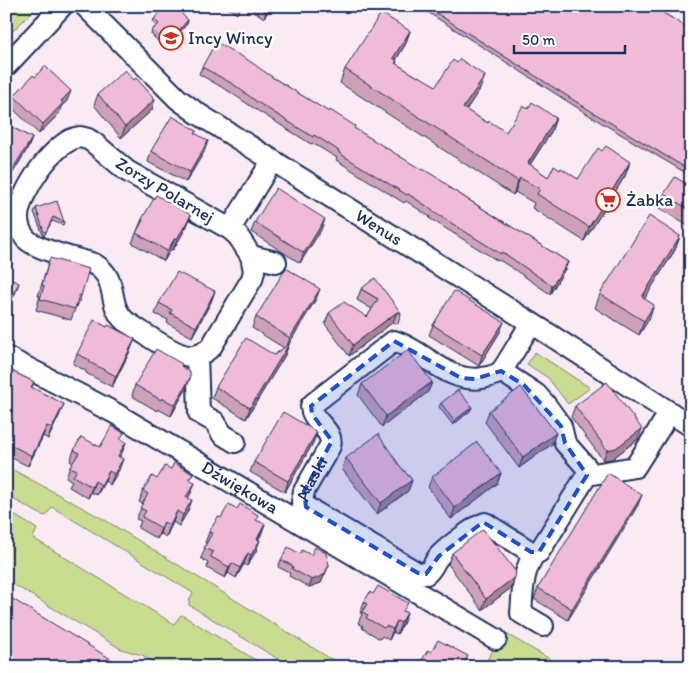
<svg xmlns="http://www.w3.org/2000/svg" width="697" height="673" font-family="Itim,sans-serif">
  <rect width="100%" height="100%" fill="#faebf3"/>
  <filter id="ink" filterUnits="userSpaceOnUse"><feTurbulence type="fractalNoise" baseFrequency=".02" numOctaves="2"/><feDisplacementMap in="SourceGraphic" scale="10" xChannelSelector="R" yChannelSelector="G"/><feConvolveMatrix kernelMatrix="1 2 1 2 8 2 1 2 1" color-interpolation-filters="sRGB"/></filter>
  <g filter="url(#ink)">
    <g fill="#cadc90" stroke="#728677">
      <path d="M 6,6 L 38,6 L 13,31 L 6,26 Z"/>
      <path d="M 535,352 L 590,388 L 568,404 L 548,378 L 527,364 Z"/>
      <path d="M 6,466 L 105,520 L 344,667 L 315,667 L 303,660 L 299,667 L 291,667 L 189,605 L 189,601 L 193,593 L 52,507 L 46,516 L 42,515 L 6,495 Z"/>
      <path d="M 6,510 L 37,529 L 33,538 L 174,624 L 180,616 L 182,615 L 267,667 L 161,667 L 142,655 L 121,649 L 6,580 Z"/>
      <path d="M 503,632 L 555,662 L 552,667 L 483,667 Z"/>
    </g>
    <g fill="none" stroke-linecap="round" stroke-linejoin="round">
      <g stroke="#1b2f5e" stroke-width="24">
        <g id="minor">
          <path id="s1" d="M 85,6 L 178,99 L 197,113 L 544,331 L 691,426"/>
          <path d="M 6,66 L 62,6"/>
          <path d="M 80,137 L 88,139 L 94,143 L 127,171 L 230,229 L 238,236 L 251,256 L 254,271 L 252,279 L 211,347 C 205,352 199,357 190,356 C 174,356 140,330 125,321 C 106,304 120,279 94,264 C 78,259 37,250 26,239 C 21,233 18,225 18,218 C 18,194 55,139 80,137 Z"/>
          <path d="M 230,229 L 272,161"/>
          <path d="M 251,256 L 276,262"/>
          <path d="M 197,355 L 199,413 L 215,422 L 222,434 L 235,442"/>
          <path id="s2" d="M 6,357 L 113,412 L 496,639"/>
          <path id="s3" d="M 501,371 L 536,394 L 545,404 L 561,426 L 565,443 L 587,468 L 587,475 L 539,552 L 531,552 L 485,523 C 475,526 448,547 440,555 C 434,561 433,569 426,574 L 418,573 L 306,507 L 302,502 L 304,491 L 330,446 C 335,430 311,422 311,406 L 314,403 L 394,341 C 424,350 448,384 482,378 C 488,377 495,376 500,372 C 504,369 526,331 531,323"/>
          <path d="M 587,475 L 635,467 L 670,412"/>
          <path d="M 535,553 C 522,572 523,591 521,613 L 543,626"/>
        </g>
      </g>
      <use href="#minor" stroke="#fff" stroke-width="20"/>
    </g>
    <g fill="#cea1b8" stroke="#1b2f5e">
      <path d="M 225,6 L 242,6 L 237,14 Z"/>
      <path d="M 247,6 L 271,6 L 264,18 Z"/>
      <path d="M 418,6 L 652,6 L 691,30 L 691,176 L 592,117 Z"/>
      <path d="M 172,11 L 188,20 L 187,24 L 165,48 L 151,34 L 152,30 L 156,26 L 153,22 L 154,19 Z"/>
      <path d="M 410,31 L 405,45 L 396,60 L 397,61 L 396,64 L 418,77 L 436,86 L 480,89 L 466,110 L 488,123 L 506,132 L 528,109 L 556,118 L 551,132 L 530,165 L 548,177 L 560,170 L 578,179 L 602,151 L 630,162 L 625,176 L 584,241 L 532,208 L 534,203 L 515,192 L 513,195 L 340,83 L 345,69 Z"/>
      <path d="M 202,67 L 272,77 L 568,262 L 565,269 L 550,294 L 512,268 L 499,260 L 498,261 L 429,218 L 430,217 L 406,201 L 404,203 L 336,160 L 337,158 L 324,150 L 312,143 L 311,144 L 255,109 L 230,92 L 199,74 Z"/>
      <path d="M 134,80 L 152,110 L 121,138 L 94,105 L 98,94 Z"/>
      <path d="M 14,96 L 67,101 L 61,107 L 59,114 L 39,134 L 10,106 Z"/>
      <path d="M 6,124 L 32,138 L 28,148 L 6,184 Z"/>
      <path d="M 196,134 L 204,152 L 186,182 L 148,162 L 151,151 Z"/>
      <path d="M 691,187 L 691,228 L 659,208 L 664,194 Z"/>
      <path d="M 36,208 L 64,222 L 63,225 L 52,221 L 44,236 L 43,235 L 34,212 Z"/>
      <path d="M 191,215 L 187,226 L 173,250 L 171,249 L 164,261 L 132,243 L 142,219 Z"/>
      <path d="M 255,222 L 321,230 L 300,263 L 251,232 Z"/>
      <path d="M 680,236 L 675,250 L 644,299 L 649,319 L 639,335 L 595,308 L 600,294 Z"/>
      <path d="M 50,258 L 81,296 L 77,307 L 76,306 L 71,320 L 36,310 L 40,296 L 38,296 Z"/>
      <path d="M 361,289 L 401,313 L 398,324 L 393,322 L 349,356 L 325,324 L 329,313 L 367,317 L 372,309 L 357,300 Z"/>
      <path d="M 215,291 L 211,302 L 192,337 L 167,323 L 168,320 L 155,314 L 159,303 Z"/>
      <path d="M 316,299 L 288,345 L 289,344 L 285,355 L 246,419 L 212,398 L 216,387 L 274,355 L 284,348 L 252,328 L 256,317 Z"/>
      <path d="M 433,325 L 500,332 L 479,366 L 429,335 Z"/>
      <path d="M 131,349 L 112,387 L 86,373 L 86,371 L 73,364 L 77,354 Z"/>
      <path d="M 691,357 L 691,369 L 687,367 Z"/>
      <path d="M 181,366 L 190,378 L 186,389 L 171,416 L 158,409 L 157,411 L 132,396 L 135,385 Z"/>
      <path d="M 6,368 L 34,382 L 32,387 L 60,414 L 48,439 L 43,436 L 28,466 L 6,455 Z"/>
      <path d="M 432,382 L 428,392 L 382,427 L 358,395 L 362,384 Z"/>
      <path d="M 441,403 L 472,407 L 470,411 L 453,425 L 439,407 Z"/>
      <path d="M 575,406 L 638,439 L 612,459 L 603,460 L 571,417 Z"/>
      <path d="M 489,411 L 552,444 L 519,468 L 485,422 Z"/>
      <path d="M 317,432 L 313,443 L 285,492 L 250,472 L 254,462 Z"/>
      <path d="M 121,439 L 126,442 L 122,453 L 119,457 L 119,470 L 110,485 L 105,481 L 97,495 L 91,492 L 88,498 L 69,487 L 72,481 L 66,477 L 70,467 L 73,463 L 70,461 L 74,450 L 100,447 Z"/>
      <path d="M 346,458 L 400,466 L 412,480 L 408,491 L 377,514 L 342,469 Z"/>
      <path d="M 171,469 L 193,474 L 190,480 L 191,493 L 188,498 L 188,511 L 179,526 L 173,522 L 166,537 L 160,533 L 157,539 L 138,528 L 141,521 L 136,519 L 143,504 L 139,502 L 143,491 Z"/>
      <path d="M 501,473 L 497,484 L 451,519 L 428,487 L 432,477 Z"/>
      <path d="M 638,505 L 568,620 L 534,599 L 538,588 Z"/>
      <path d="M 256,520 L 261,535 L 258,539 L 256,551 L 247,566 L 244,564 L 236,578 L 228,573 L 225,578 L 207,568 L 208,563 L 201,558 L 207,543 L 205,543 L 209,532 Z"/>
      <path d="M 452,553 L 511,588 L 482,610 L 448,564 Z"/>
      <path d="M 300,554 L 329,565 L 321,583 L 309,587 L 289,576 L 290,573 L 278,567 L 281,560 Z"/>
      <path d="M 364,602 L 404,612 L 407,613 L 403,624 L 397,634 L 393,632 L 389,640 L 382,636 L 380,639 L 362,628 L 363,626 L 358,623 L 362,614 L 360,613 Z"/>
    </g>
    <g fill="#a88396" stroke="#1b2f5e">
      <path d="M 270,6 L 271,6 L 264,18 L 266,12 Z"/>
      <path d="M 188,20 L 187,24 L 165,48 L 167,44 Z"/>
      <path d="M 410,31 L 405,45 L 388,72 L 393,58 Z"/>
      <path d="M 485,76 L 480,89 L 458,122 L 463,108 Z"/>
      <path d="M 71,91 L 67,101 L 61,107 L 59,114 L 39,134 L 43,124 L 61,101 Z"/>
      <path d="M 155,99 L 152,110 L 121,138 L 125,127 Z"/>
      <path d="M 556,118 L 551,132 L 522,177 L 528,163 Z"/>
      <path d="M 32,138 L 28,148 L 6,184 L 9,175 Z"/>
      <path d="M 208,141 L 204,152 L 186,182 L 190,172 Z"/>
      <path d="M 630,162 L 625,176 L 584,241 L 589,227 Z"/>
      <path d="M 520,178 L 515,192 L 513,195 L 518,181 Z"/>
      <path d="M 191,215 L 187,226 L 173,250 L 177,239 Z"/>
      <path d="M 325,219 L 321,230 L 300,263 L 304,253 Z"/>
      <path d="M 680,236 L 675,250 L 637,311 L 642,297 Z"/>
      <path d="M 175,238 L 171,249 L 164,261 L 167,251 Z"/>
      <path d="M 568,262 L 565,269 L 550,294 L 552,286 Z"/>
      <path d="M 19,283 L 15,294 L 6,310 L 6,307 Z"/>
      <path d="M 320,289 L 316,299 L 286,349 L 290,338 Z"/>
      <path d="M 215,291 L 211,302 L 192,337 L 196,327 Z"/>
      <path d="M 654,305 L 649,319 L 639,335 L 644,321 Z"/>
      <path d="M 397,312 L 393,322 L 349,356 L 353,345 Z"/>
      <path d="M 504,322 L 500,332 L 479,366 L 482,355 Z"/>
      <path d="M 135,339 L 131,349 L 112,387 L 116,376 Z"/>
      <path d="M 289,344 L 285,355 L 246,419 L 250,408 Z"/>
      <path d="M 190,378 L 186,389 L 171,416 L 175,405 Z"/>
      <path d="M 432,382 L 428,392 L 382,427 L 386,416 Z"/>
      <path d="M 64,404 L 60,414 L 48,439 L 52,428 Z"/>
      <path d="M 472,407 L 470,411 L 453,425 L 454,421 Z"/>
      <path d="M 47,426 L 43,436 L 28,466 L 32,456 Z"/>
      <path d="M 642,429 L 638,439 L 612,459 L 603,460 L 607,450 Z"/>
      <path d="M 317,432 L 313,443 L 285,492 L 288,481 Z"/>
      <path d="M 556,433 L 552,444 L 519,468 L 523,457 Z"/>
      <path d="M 126,442 L 122,453 L 114,467 L 118,456 Z"/>
      <path d="M 123,459 L 119,470 L 110,485 L 114,474 Z"/>
      <path d="M 109,471 L 105,481 L 97,495 L 101,485 Z"/>
      <path d="M 501,473 L 497,484 L 451,519 L 455,508 Z"/>
      <path d="M 412,480 L 408,491 L 377,514 L 381,503 Z"/>
      <path d="M 95,481 L 91,492 L 88,498 L 92,487 Z"/>
      <path d="M 195,483 L 191,493 L 183,507 L 186,497 Z"/>
      <path d="M 642,495 L 638,505 L 568,620 L 572,609 Z"/>
      <path d="M 192,500 L 188,511 L 179,526 L 183,515 Z"/>
      <path d="M 177,511 L 173,522 L 166,537 L 170,526 Z"/>
      <path d="M 164,522 L 160,533 L 157,539 L 161,528 Z"/>
      <path d="M 265,524 L 261,535 L 253,549 L 257,539 Z"/>
      <path d="M 260,540 L 256,551 L 247,566 L 251,555 Z"/>
      <path d="M 248,553 L 244,564 L 236,578 L 240,568 Z"/>
      <path d="M 232,563 L 228,573 L 225,578 L 229,567 Z"/>
      <path d="M 329,565 L 321,583 L 309,587 L 312,580 Z"/>
      <path d="M 515,577 L 511,588 L 482,610 L 486,599 Z"/>
      <path d="M 407,613 L 403,624 L 397,634 L 401,623 Z"/>
      <path d="M 397,621 L 393,632 L 389,640 L 393,629 Z"/>
    </g>
    <g fill="#f0bbd6" stroke="#1b2f5e">
      <path d="M 166,6 L 167,6 L 172,11 L 175,7 L 188,20 L 167,44 L 152,30 L 159,24 L 154,19 Z"/>
      <path d="M 258,6 L 270,6 L 266,12 Z"/>
      <path d="M 425,6 L 652,6 L 691,30 L 691,171 L 594,113 Z"/>
      <path d="M 381,13 L 410,31 L 393,58 L 397,61 L 395,63 L 418,77 L 419,76 L 436,86 L 453,60 L 457,63 L 460,59 L 485,76 L 463,108 L 488,123 L 489,121 L 506,132 L 523,106 L 528,109 L 532,102 L 556,118 L 528,163 L 548,177 L 554,166 L 560,170 L 561,168 L 578,179 L 598,148 L 602,151 L 606,146 L 630,162 L 589,227 L 537,194 L 540,189 L 520,178 L 518,181 L 345,69 Z"/>
      <path d="M 216,42 L 248,60 L 272,77 L 329,112 L 330,110 L 355,126 L 354,128 L 422,170 L 423,169 L 436,177 L 449,186 L 448,187 L 568,262 L 552,286 L 514,260 L 502,252 L 501,254 L 432,211 L 433,210 L 408,194 L 407,195 L 339,153 L 339,151 L 327,143 L 314,135 L 313,137 L 257,102 L 233,84 L 202,67 Z"/>
      <path d="M 45,66 L 71,91 L 61,101 L 63,103 L 43,124 L 14,96 L 33,75 L 35,77 Z"/>
      <path d="M 125,70 L 134,80 L 136,78 L 155,99 L 125,127 L 98,94 Z"/>
      <path d="M 172,116 L 197,131 L 195,133 L 208,141 L 190,172 L 151,151 Z"/>
      <path d="M 6,124 L 32,138 L 9,175 L 6,173 Z"/>
      <path d="M 675,177 L 691,187 L 691,211 L 664,194 Z"/>
      <path d="M 276,188 L 325,219 L 304,253 L 255,222 Z"/>
      <path d="M 156,195 L 191,215 L 177,239 L 175,238 L 167,251 L 136,233 L 143,220 L 142,219 Z"/>
      <path d="M 57,201 L 64,222 L 53,217 L 46,232 L 44,232 L 36,208 Z"/>
      <path d="M 649,216 L 680,236 L 642,297 L 654,305 L 644,321 L 600,294 Z"/>
      <path d="M 50,258 L 89,269 L 81,296 L 79,295 L 75,309 L 40,299 L 44,286 L 42,285 Z"/>
      <path d="M 286,268 L 320,289 L 290,338 L 256,317 Z"/>
      <path d="M 177,272 L 215,291 L 196,327 L 170,313 L 172,310 L 159,303 Z"/>
      <path d="M 6,277 L 19,283 L 6,307 Z"/>
      <path d="M 375,278 L 401,313 L 397,312 L 353,345 L 329,313 L 344,302 L 367,317 L 378,299 L 361,289 Z"/>
      <path d="M 454,291 L 504,322 L 482,355 L 433,325 Z"/>
      <path d="M 94,320 L 107,327 L 108,325 L 135,339 L 116,376 L 89,362 L 90,360 L 77,354 Z"/>
      <path d="M 246,338 L 274,355 L 289,344 L 250,408 L 216,387 Z"/>
      <path d="M 156,349 L 182,364 L 181,366 L 190,372 L 190,378 L 175,405 L 162,398 L 161,400 L 135,385 Z"/>
      <path d="M 408,350 L 432,382 L 386,416 L 362,384 Z"/>
      <path d="M 6,368 L 34,382 L 31,387 L 64,404 L 52,428 L 47,426 L 32,456 L 7,443 L 10,437 L 6,435 Z"/>
      <path d="M 607,382 L 642,429 L 616,448 L 607,450 L 575,406 Z"/>
      <path d="M 521,387 L 556,433 L 523,457 L 489,411 Z"/>
      <path d="M 458,390 L 472,407 L 454,421 L 441,403 Z"/>
      <path d="M 283,412 L 317,432 L 288,481 L 254,462 Z"/>
      <path d="M 112,426 L 124,433 L 120,439 L 126,442 L 118,456 L 123,459 L 114,474 L 109,471 L 101,485 L 95,481 L 92,487 L 73,476 L 77,470 L 70,467 L 79,453 L 74,450 L 81,437 L 100,447 Z"/>
      <path d="M 378,434 L 400,466 L 412,480 L 381,503 L 346,458 Z"/>
      <path d="M 477,442 L 501,473 L 455,508 L 432,477 Z"/>
      <path d="M 174,463 L 193,474 L 189,480 L 195,483 L 186,497 L 192,500 L 183,515 L 177,511 L 170,526 L 164,522 L 161,528 L 142,517 L 146,511 L 140,508 L 148,494 L 143,491 L 152,476 L 157,479 L 165,466 L 171,469 Z"/>
      <path d="M 608,473 L 642,495 L 572,609 L 538,588 Z"/>
      <path d="M 229,504 L 237,509 L 240,504 L 258,515 L 256,520 L 265,524 L 257,539 L 260,540 L 251,555 L 248,553 L 240,568 L 232,563 L 229,567 L 211,557 L 213,552 L 204,548 L 212,533 L 209,532 L 218,517 L 221,518 Z"/>
      <path d="M 483,529 L 516,572 L 515,577 L 486,599 L 452,553 Z"/>
      <path d="M 288,547 L 300,554 L 302,550 L 311,555 L 315,547 L 326,553 L 329,565 L 324,575 L 312,580 L 292,569 L 293,566 L 281,560 Z"/>
      <path d="M 378,586 L 408,603 L 403,611 L 407,613 L 401,623 L 397,621 L 393,629 L 386,626 L 384,628 L 366,618 L 368,615 L 362,612 L 367,604 L 364,602 L 370,592 L 373,594 Z"/>
      <path d="M 6,595 L 124,667 L 6,667 Z"/>
      <path d="M 438,640 L 468,656 L 462,667 L 418,667 L 428,650 L 431,652 Z"/>
    </g>
  </g>
  <path fill="#1d4ed8" fill-opacity="0.2" stroke="#1d4ed8" stroke-width="4" stroke-dasharray="10 6" stroke-linejoin="round" d="M 394,341 L 461,378 L 475,379 L 501,371 L 524,385 L 561,426 L 565,443 L 587,475 L 539,552 L 531,552 L 483,522 L 439,556 L 426,574 L 418,573 L 306,507 L 304,491 L 332,441 L 312,414 L 311,406 Z"/>
  <defs>
    <g id="school-ring" transform="scale(1.25)"><circle r="9.5" fill="#fff" stroke="#c8321e" stroke-width="1.5"/><path d="M0-5L7-2L0 1L-7-2ZM-4 1L0 2.5L4 1V4Q0 6-4 4Z" fill="#c8321e"/></g>
    <g id="supermarket-ring" transform="scale(1.25)"><circle r="9.5" fill="#fff" stroke="#c8321e" stroke-width="1.5"/><path d="M-6-5.5h2.5l.6 2H6L4.5 2H-2.5L-4.4-4H-6ZM-1.5 3.2a1.3 1.3 0 1 0 .1 0ZM3 3.2a1.3 1.3 0 1 0 .1 0Z" fill="#c8321e"/></g>
  </defs>
  <g fill-rule="evenodd">
    <use href="#school-ring" x="171" y="38"/>
    <use href="#supermarket-ring" x="608" y="200"/>
  </g>
  <g text-anchor="middle" dominant-baseline="central" stroke-width="5" stroke-linejoin="round" paint-order="stroke">
    <g font-size="18" fill="#1b2f5e" stroke="#fff" text-anchor="start">
      <text x="188" y="38">Incy Wincy</text>
      <text x="626" y="200">Żabka</text>
    </g>
    <g font-size="18" fill="#1b2f5e" stroke="#fff">
      <text transform="translate(165 190) rotate(31)">Zorzy Polarnej</text>
      <text stroke="none"><textPath href="#s1" startOffset="370">Wenus</textPath></text>
      <text stroke="none"><textPath href="#s3" startOffset="542">Alaski</textPath></text>
      <text stroke="none"><textPath href="#s2" startOffset="268">Dźwiękowa</textPath></text>
    </g>
  </g>
  <rect width="697" height="673" fill="none" stroke="#fff" stroke-width="25"/>
  <rect x="12" y="12" width="672" height="648" fill="none" stroke="#1b2f5e" stroke-width="2" filter="url(#ink)"/>
  <path d="M514 45v8h111v-8" fill="none" stroke="#1b2f5e" stroke-width="2.5"/>
  <text x="522" y="45" font-size="15" fill="#1b2f5e" stroke="#ffffff" stroke-width="4" paint-order="stroke">50 m</text>
</svg>
